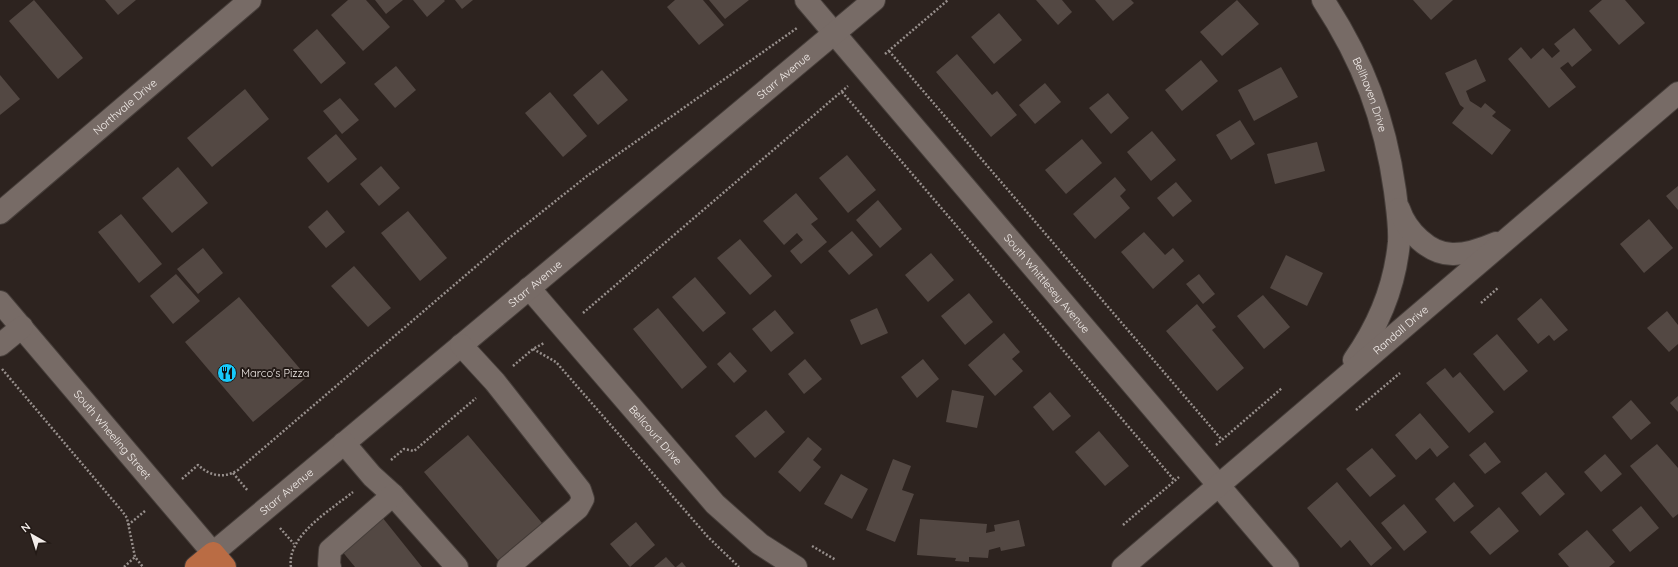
<svg xmlns="http://www.w3.org/2000/svg" width="1678" height="567" font-family="Quicksand,sans-serif">
  <rect width="100%" height="100%" fill="#2d231f"/>
  <g fill="#534843">
    <path d="M 34,0 L 83,58 L 58,79 L 9,21 Z"/>
    <path d="M 105,0 L 136,0 L 118,15 Z"/>
    <path d="M 348,0 L 366,0 L 390,27 L 363,51 L 331,15 Z"/>
    <path d="M 375,0 L 403,0 L 386,14 Z"/>
    <path d="M 413,0 L 444,0 L 445,1 L 427,17 Z"/>
    <path d="M 455,0 L 473,0 L 462,9 Z"/>
    <path d="M 675,0 L 703,0 L 724,25 L 699,45 L 667,7 Z"/>
    <path d="M 709,0 L 749,0 L 725,19 Z"/>
    <path d="M 1036,0 L 1062,0 L 1072,12 L 1058,25 Z"/>
    <path d="M 1095,0 L 1131,0 L 1134,3 L 1113,21 Z"/>
    <path d="M 1237,0 L 1259,24 L 1222,56 L 1200,32 Z"/>
    <path d="M 1413,0 L 1453,0 L 1431,20 Z"/>
    <path d="M 1602,0 L 1625,0 L 1645,23 L 1619,45 L 1589,11 Z"/>
    <path d="M 999,13 L 1022,40 L 994,64 L 971,37 Z"/>
    <path d="M 1574,28 L 1592,50 L 1572,67 L 1568,62 L 1560,68 L 1576,87 L 1549,108 L 1508,59 L 1521,47 L 1531,59 L 1543,48 L 1552,58 L 1560,51 L 1554,44 Z"/>
    <path d="M 317,29 L 346,63 L 321,84 L 293,50 Z"/>
    <path d="M 957,54 L 992,95 L 997,91 L 1017,115 L 991,137 L 936,72 Z"/>
    <path d="M 1476,59 L 1486,81 L 1466,91 L 1470,101 L 1481,108 L 1485,103 L 1496,112 L 1492,116 L 1511,130 L 1492,155 L 1452,123 L 1464,108 L 1460,105 L 1445,73 Z"/>
    <path d="M 1201,60 L 1218,81 L 1182,111 L 1165,90 Z"/>
    <path d="M 396,66 L 416,90 L 395,108 L 374,84 Z"/>
    <path d="M 1281,67 L 1298,97 L 1254,121 L 1238,90 Z"/>
    <path d="M 602,70 L 628,100 L 598,125 L 573,95 Z"/>
    <path d="M 0,75 L 20,99 L 0,115 Z"/>
    <path d="M 1045,83 L 1061,102 L 1035,124 L 1019,105 Z"/>
    <path d="M 245,89 L 269,119 L 212,167 L 187,138 Z"/>
    <path d="M 550,92 L 587,136 L 563,157 L 525,113 Z"/>
    <path d="M 1108,93 L 1129,118 L 1111,134 L 1089,108 Z"/>
    <path d="M 340,98 L 359,120 L 342,134 L 323,111 Z"/>
    <path d="M 1240,120 L 1255,144 L 1231,160 L 1216,135 Z"/>
    <path d="M 1152,131 L 1176,160 L 1151,181 L 1127,152 Z"/>
    <path d="M 336,134 L 357,159 L 328,183 L 307,158 Z"/>
    <path d="M 1082,139 L 1102,163 L 1066,194 L 1045,170 Z"/>
    <path d="M 1317,142 L 1325,171 L 1275,184 L 1267,154 Z"/>
    <path d="M 847,155 L 876,190 L 848,213 L 819,178 Z"/>
    <path d="M 381,166 L 400,188 L 379,206 L 360,184 Z"/>
    <path d="M 178,167 L 208,203 L 172,233 L 142,198 Z"/>
    <path d="M 1115,177 L 1126,190 L 1120,196 L 1130,208 L 1095,239 L 1073,214 Z"/>
    <path d="M 1176,182 L 1192,201 L 1173,217 L 1157,198 Z"/>
    <path d="M 1678,186 L 1678,210 L 1666,196 Z"/>
    <path d="M 796,193 L 818,219 L 811,224 L 827,242 L 801,264 L 790,251 L 803,240 L 797,233 L 784,245 L 763,221 Z"/>
    <path d="M 878,200 L 902,229 L 880,248 L 856,220 Z"/>
    <path d="M 327,210 L 345,232 L 326,248 L 308,227 Z"/>
    <path d="M 408,211 L 447,258 L 420,281 L 381,233 Z"/>
    <path d="M 121,214 L 162,264 L 139,283 L 98,232 Z"/>
    <path d="M 1649,219 L 1673,248 L 1644,273 L 1620,244 Z"/>
    <path d="M 852,231 L 873,255 L 849,275 L 828,251 Z"/>
    <path d="M 1144,232 L 1165,255 L 1173,248 L 1184,261 L 1153,289 L 1121,252 Z"/>
    <path d="M 740,239 L 772,276 L 750,295 L 717,258 Z"/>
    <path d="M 203,248 L 223,273 L 198,294 L 177,269 Z"/>
    <path d="M 931,253 L 954,280 L 928,302 L 905,275 Z"/>
    <path d="M 1286,255 L 1323,273 L 1307,306 L 1270,288 Z"/>
    <path d="M 354,266 L 391,308 L 368,327 L 331,286 Z"/>
    <path d="M 176,274 L 200,301 L 173,324 L 150,296 Z"/>
    <path d="M 1199,274 L 1215,294 L 1203,304 L 1186,284 Z"/>
    <path d="M 695,277 L 726,313 L 703,332 L 672,297 Z"/>
    <path d="M 969,293 L 993,322 L 965,345 L 941,316 Z"/>
    <path d="M 1263,295 L 1290,327 L 1264,349 L 1237,316 Z"/>
    <path d="M 239,297 L 307,377 L 253,422 L 185,342 Z"/>
    <path d="M 1541,298 L 1568,330 L 1554,341 L 1549,335 L 1538,344 L 1517,319 Z"/>
    <path d="M 1197,304 L 1216,327 L 1212,330 L 1244,368 L 1217,391 L 1166,331 Z"/>
    <path d="M 658,308 L 707,367 L 682,389 L 633,329 Z"/>
    <path d="M 877,308 L 888,333 L 861,345 L 850,320 Z"/>
    <path d="M 775,310 L 794,333 L 771,352 L 752,329 Z"/>
    <path d="M 1667,311 L 1678,325 L 1678,344 L 1669,352 L 1647,328 Z"/>
    <path d="M 1004,333 L 1020,352 L 1012,359 L 1023,371 L 995,396 L 968,365 Z"/>
    <path d="M 1497,334 L 1528,371 L 1504,391 L 1473,354 Z"/>
    <path d="M 730,352 L 747,371 L 734,383 L 717,364 Z"/>
    <path d="M 805,359 L 822,379 L 804,394 L 788,374 Z"/>
    <path d="M 923,359 L 939,379 L 917,398 L 901,377 Z"/>
    <path d="M 1445,368 L 1453,378 L 1460,372 L 1494,412 L 1469,433 L 1426,383 Z"/>
    <path d="M 952,390 L 984,396 L 977,428 L 946,422 Z"/>
    <path d="M 1050,392 L 1071,416 L 1053,431 L 1033,407 Z"/>
    <path d="M 1678,396 L 1678,412 L 1670,403 Z"/>
    <path d="M 1631,400 L 1651,423 L 1631,440 L 1612,417 Z"/>
    <path d="M 766,410 L 785,432 L 755,458 L 735,436 Z"/>
    <path d="M 1420,413 L 1449,447 L 1437,457 L 1430,448 L 1416,460 L 1395,435 Z"/>
    <path d="M 1099,431 L 1129,466 L 1105,486 L 1075,452 Z"/>
    <path d="M 468,435 L 542,523 L 498,560 L 424,472 Z"/>
    <path d="M 808,437 L 822,449 L 813,460 L 821,467 L 800,492 L 778,472 Z"/>
    <path d="M 1485,442 L 1501,462 L 1485,474 L 1469,455 Z"/>
    <path d="M 1657,444 L 1678,468 L 1678,514 L 1673,518 L 1630,466 Z"/>
    <path d="M 1372,448 L 1396,476 L 1370,497 L 1346,469 Z"/>
    <path d="M 1605,454 L 1622,474 L 1601,492 L 1584,472 Z"/>
    <path d="M 893,459 L 911,466 L 902,490 L 914,494 L 895,542 L 866,530 Z"/>
    <path d="M 1546,472 L 1565,494 L 1540,516 L 1521,493 Z"/>
    <path d="M 841,474 L 868,489 L 852,519 L 824,504 Z"/>
    <path d="M 1337,482 L 1392,548 L 1371,566 L 1350,540 L 1341,548 L 1307,508 Z"/>
    <path d="M 1454,482 L 1474,506 L 1454,522 L 1435,499 Z"/>
    <path d="M 1404,504 L 1427,532 L 1404,551 L 1381,523 Z"/>
    <path d="M 1641,506 L 1659,528 L 1630,552 L 1612,530 Z"/>
    <path d="M 1499,507 L 1519,531 L 1490,555 L 1470,532 Z"/>
    <path d="M 382,517 L 422,567 L 355,567 L 341,550 Z"/>
    <path d="M 920,519 L 987,524 L 986,533 L 995,531 L 994,525 L 1019,520 L 1025,546 L 1001,551 L 1000,547 L 989,550 L 988,558 L 969,557 L 969,562 L 955,561 L 956,558 L 917,555 Z"/>
    <path d="M 636,522 L 655,545 L 630,567 L 610,544 Z"/>
    <path d="M 1587,530 L 1615,562 L 1609,567 L 1569,567 L 1558,554 Z"/>
    <path d="M 666,557 L 675,567 L 654,567 Z"/>
    <path d="M 682,562 L 686,567 L 676,567 Z"/>
  </g>
  <g fill="none" stroke-linecap="round" stroke-linejoin="round">
    <g stroke="#463e3a" stroke-width="24">
      <g id="minor">
        <path id="s1" d="M 806,0 L 1288,567"/>
        <path id="s2" d="M 1323,0 C 1363,61 1385,119 1395,191 C 1397,208 1400,226 1399,242 C 1395,285 1378,326 1354,360"/>
        <path d="M 1399,209 C 1406,230 1429,255 1454,254 C 1468,254 1482,249 1496,243"/>
        <path id="s3" d="M 0,213 L 250,0"/>
        <path id="s4" d="M 529,288 L 715,504 L 760,544 L 796,567"/>
        <path id="s5" d="M 0,302 L 213,553 L 874,0"/>
        <path d="M 0,345 L 22,327"/>
        <path d="M 461,345 L 495,382 L 580,490 L 583,499 L 578,508 L 508,567"/>
        <path d="M 344,443 L 372,476 L 393,495 L 457,567"/>
        <path d="M 330,567 L 329,564 L 330,550 L 393,495"/>
        <path id="s6" d="M 1123,567 L 1678,93"/>
      </g>
    </g>
    <g stroke="#463e3a" stroke-width="24">
      <path id="major" d="M 196,567 L 213,553 L 225,567"/>
    </g>
    <g stroke="#978f8c" stroke-width="2.5" stroke-dasharray="2 2" stroke-linecap="butt">
      <path d="M 889,51 L 1222,440"/>
      <path d="M 885,54 L 948,0"/>
      <path d="M 842,92 L 1175,481"/>
      <path d="M 1481,303 L 1499,287"/>
      <path d="M 583,313 L 848,86"/>
      <path d="M 533,349 L 556,362 L 708,537 L 739,567"/>
      <path d="M 513,366 L 533,349 L 544,343"/>
      <path d="M 2,369 L 122,511 L 127,518 L 135,557 L 143,567"/>
      <path d="M 1356,410 L 1400,373"/>
      <path d="M 1216,445 L 1282,388"/>
      <path d="M 391,460 L 404,449 L 414,451 L 476,398"/>
      <path d="M 233,473 L 248,491"/>
      <path d="M 182,479 L 198,465 C 210,476 224,479 238,470 L 508,239 L 587,176 L 797,28"/>
      <path d="M 128,525 L 145,511"/>
      <path d="M 1123,525 L 1179,477"/>
      <path d="M 280,528 L 294,544"/>
      <path d="M 812,546 L 836,560"/>
      <path d="M 124,567 L 135,557"/>
      <path d="M 291,567 C 286,536 332,509 353,492"/>
    </g>
    <use href="#minor" stroke="#776b66" stroke-width="22"/>
    <use href="#major" stroke="#ba6c44" stroke-width="22"/>
  </g>
  <defs>
    <g id="restaurant-disc" transform="scale(1)"><circle r="9.5" fill="#17cafb" stroke="#231a16"/><path d="M-5-6h1v4h1v-4h1v4h1v-4h1v5L-1.5 .5V6h-2V.5L-5-1ZM5-6V6H3V1.5H1.5Q1.5-4 5-6Z" fill="#111"/></g>
  </defs>
  <g fill-rule="evenodd">
    <use href="#restaurant-disc" x="227" y="373"/>
  </g>
  <g text-anchor="middle" dominant-baseline="central" stroke-width="4" stroke-linejoin="round" paint-order="stroke">
    <g font-size="11" fill="#f3edea" stroke="#231a16">
      <text stroke="none"><textPath href="#s5" startOffset="1073">Starr Avenue</textPath></text>
      <text stroke="none"><textPath href="#s2" startOffset="106">Bellhaven Drive</textPath></text>
      <text stroke="none"><textPath href="#s3" startOffset="164">Northvale Drive</textPath></text>
      <text stroke="none"><textPath href="#s5" startOffset="749">Starr Avenue</textPath></text>
      <text stroke="none"><textPath href="#s1" startOffset="372">South Whittlesey Avenue</textPath></text>
      <text stroke="none"><textPath href="#s6" startOffset="365">Randall Drive</textPath></text>
      <text stroke="none"><textPath href="#s5" startOffset="174">South Wheeling Street</textPath></text>
      <text stroke="none"><textPath href="#s4" startOffset="194">Bellcourt Drive</textPath></text>
      <text stroke="none"><textPath href="#s5" startOffset="425">Starr Avenue</textPath></text>
    </g>
    <g font-size="11" fill="#f3edea" stroke="#231a16" text-anchor="start">
      <text x="241" y="373">Marco's Pizza</text>
    </g>
  </g>
  <g transform="translate(32 535) rotate(321)" stroke="#231a16" stroke-width="3" paint-order="stroke">
  <path d="M0-3L7 15L0 10L-7 15Z" fill="#f3edea"/>
  <text y="-6" font-size="11" font-weight="bold" text-anchor="middle" fill="#f3edea">N</text>
  </g>
</svg>
